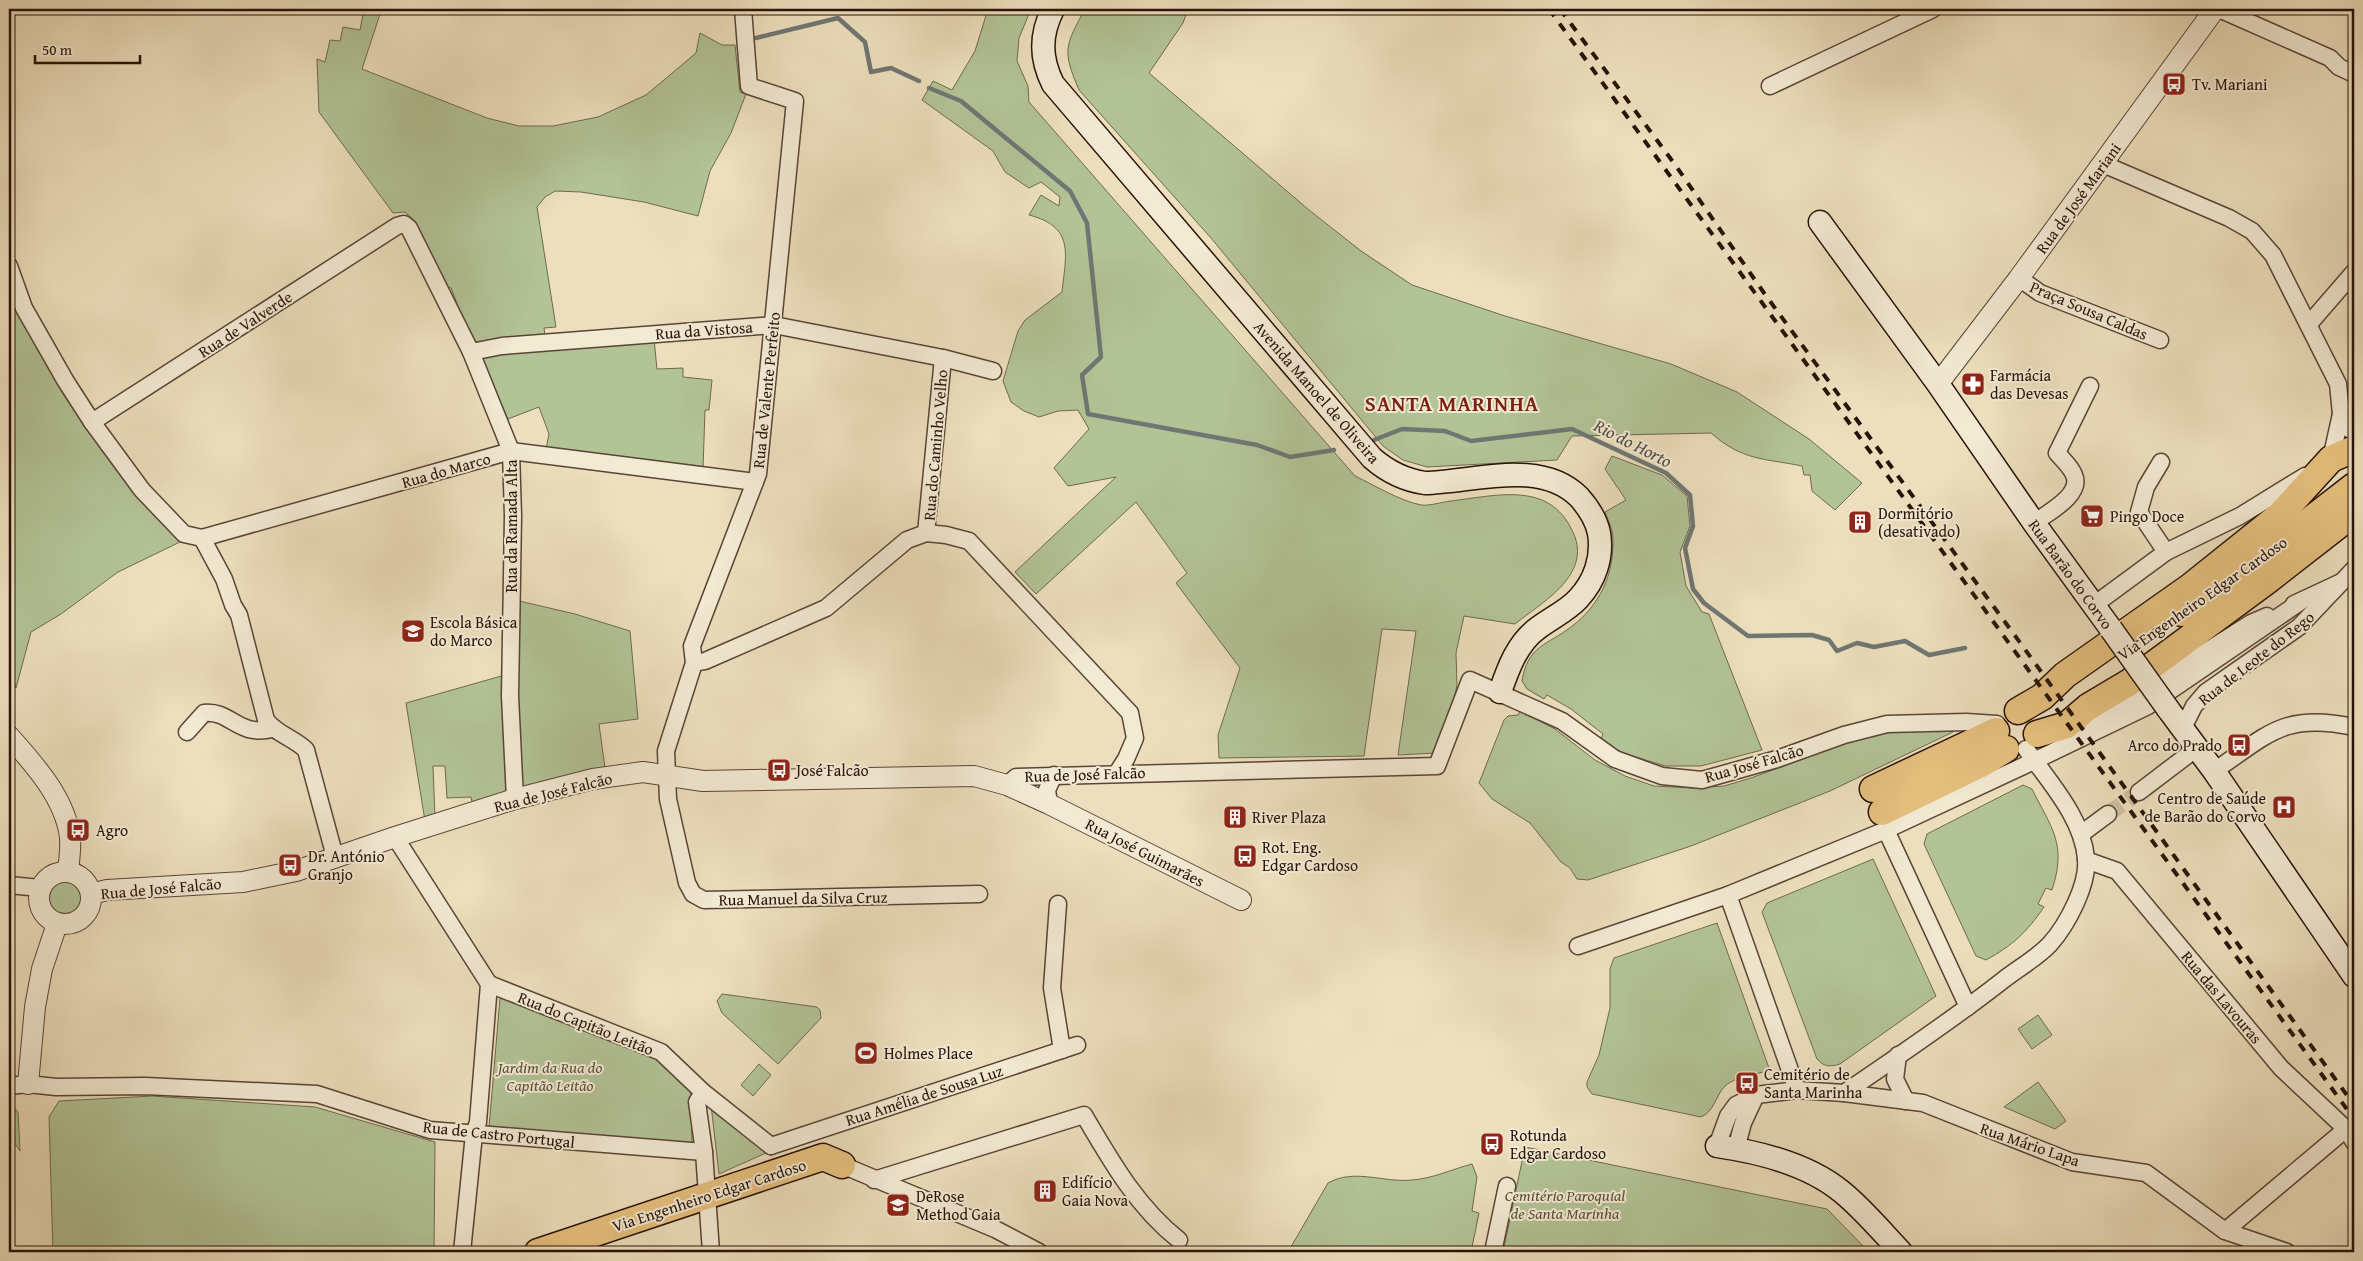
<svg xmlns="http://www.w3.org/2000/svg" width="2363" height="1261" font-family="'Gentium Book Plus',serif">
  <rect width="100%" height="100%" fill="#eddfbd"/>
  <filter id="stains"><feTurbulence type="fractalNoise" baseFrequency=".004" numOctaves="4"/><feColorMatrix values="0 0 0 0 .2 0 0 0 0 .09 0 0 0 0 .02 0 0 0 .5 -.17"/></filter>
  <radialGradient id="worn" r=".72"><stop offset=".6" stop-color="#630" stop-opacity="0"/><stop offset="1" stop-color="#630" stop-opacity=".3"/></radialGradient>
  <g fill="#b2c396" stroke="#6d6a4f">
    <path d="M 364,9 L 381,11 L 362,69 L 487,118 L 519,126 L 553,126 L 598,117 L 646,95 L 696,53 L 700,33 L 722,45 L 735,45 L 740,92 L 746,94 L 731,133 L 710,171 L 698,216 L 644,202 L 581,192 L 555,191 L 545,197 L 537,207 L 556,327 L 544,328 L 545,335 L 519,336 L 478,342 L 471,340 L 451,288 L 444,286 L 415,221 L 405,212 L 393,213 L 319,112 L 317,59 L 325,62 L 330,40 L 340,41 L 343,27 L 360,30 Z"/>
    <path d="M 988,9 L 1031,9 L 1019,38 L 1017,61 L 1028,86 L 1029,102 L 1355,476 C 1376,486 1398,500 1421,505 C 1430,506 1442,502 1451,501 C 1500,495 1553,480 1575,537 C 1589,577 1541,603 1515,624 L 1464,616 L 1456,653 L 1457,685 L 1450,722 L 1436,753 L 1398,755 L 1416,631 L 1382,629 L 1364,756 L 1219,758 L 1218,735 L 1240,668 L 1176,583 L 1187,573 L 1136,502 L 1036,594 L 1015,572 L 1116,477 L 1068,486 L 1054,468 L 1089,429 L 1078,410 L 1058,411 L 1039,417 L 1024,411 L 1011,402 L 1003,381 L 1018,331 L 1025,320 L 1062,292 C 1066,254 1075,227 1029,215 L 1041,195 L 1059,206 L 1060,197 L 1041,182 L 1029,188 L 1005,172 L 993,151 L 922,100 L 933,81 L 952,90 L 975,51 Z"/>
    <path d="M 1085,9 L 1188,9 L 1183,23 L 1149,73 L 1309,210 L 1361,251 L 1412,285 L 1505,316 L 1671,364 L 1737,392 L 1809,439 L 1862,483 L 1835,510 L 1812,491 L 1810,475 L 1804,475 L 1802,466 C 1763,458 1743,461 1711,433 L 1572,436 L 1557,460 L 1427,467 L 1403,460 L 1383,446 L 1211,238 L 1079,90 C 1062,50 1065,46 1085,9 Z"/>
    <path d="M 9,286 L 182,541 L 118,572 L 61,614 L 31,632 L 16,688 L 9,665 Z"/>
    <path d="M 654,339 L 657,369 L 683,368 L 683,377 L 712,380 L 709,410 L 705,410 L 703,469 L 546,449 L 549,434 L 539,407 L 508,419 L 479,355 Z"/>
    <path d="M 1612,456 L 1662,475 L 1687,496 L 1690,526 L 1680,552 L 1686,586 L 1702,612 L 1709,614 L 1762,750 L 1701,766 L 1665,766 L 1620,752 L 1601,738 L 1603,734 L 1571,709 L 1547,695 L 1544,699 L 1527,689 L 1522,681 C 1528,645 1546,646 1571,627 C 1600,605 1614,575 1613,538 C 1613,530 1608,520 1605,512 L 1626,500 L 1605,469 Z"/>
    <path d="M 515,600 L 575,614 L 630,631 L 638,719 L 599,724 L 605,768 L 520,791 Z"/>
    <path d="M 505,675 L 508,796 L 473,806 L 471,797 L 447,798 L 445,766 L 433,766 L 435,818 L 425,821 L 406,703 Z"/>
    <path d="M 1520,711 L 1555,729 L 1595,760 L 1625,776 L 1654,786 L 1692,788 L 1724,786 L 1751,778 L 1868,735 L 1926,728 L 1938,732 L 1946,729 L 1953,732 L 1830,791 L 1691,846 L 1588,880 L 1577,879 L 1570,868 L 1561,862 L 1530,823 L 1492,799 L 1479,783 L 1504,720 L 1508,716 L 1518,715 Z"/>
    <path d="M 2023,785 L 2032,789 C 2052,829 2067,844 2052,890 L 2046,888 L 2038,904 L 2044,907 C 2026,933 2013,945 1986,960 L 1976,956 L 1924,844 L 1927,834 Z"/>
    <path d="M 1873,859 L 1936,996 L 1840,1064 C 1830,1067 1824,1067 1817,1059 L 1762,912 L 1767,903 Z"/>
    <circle cx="65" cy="898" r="16"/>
    <path d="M 1717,923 L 1769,1068 L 1767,1071 C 1754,1075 1735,1077 1725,1086 C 1716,1095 1714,1112 1701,1117 L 1592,1094 L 1587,1087 L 1587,1082 L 1599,1055 L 1610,1008 L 1610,969 L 1614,958 Z"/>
    <path d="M 722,994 L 817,1007 L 820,1010 L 821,1018 L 778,1064 L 722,1013 L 717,1001 Z"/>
    <path d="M 500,998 L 659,1056 L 691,1089 L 692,1143 L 489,1128 Z"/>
    <path d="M 2038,1015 L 2052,1035 L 2032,1049 L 2018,1029 Z"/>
    <path d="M 759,1064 L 771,1075 L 753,1096 L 741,1085 Z"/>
    <path d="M 2038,1082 L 2066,1121 L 2055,1129 L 2004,1107 Z"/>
    <path d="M 152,1096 L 315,1107 L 435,1142 L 434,1252 L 53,1252 L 49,1117 L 59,1101 Z"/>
    <path d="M 9,1101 L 18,1112 L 20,1151 L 9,1134 Z"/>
    <path d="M 711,1105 L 766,1153 L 719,1174 Z"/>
    <path d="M 1525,1147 L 1827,1209 L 1869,1252 L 1503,1252 Z"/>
    <path d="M 1472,1164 L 1477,1177 L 1472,1211 L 1479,1213 L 1471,1252 L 1288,1252 L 1328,1183 C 1355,1168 1383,1183 1412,1180 C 1431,1179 1453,1169 1472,1164 Z"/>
  </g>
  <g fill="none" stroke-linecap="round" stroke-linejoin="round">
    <g stroke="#6f7774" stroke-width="4.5">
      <path d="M 756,38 L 838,18 L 865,42 L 871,72 L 891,68 L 919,81"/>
      <path d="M 929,88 L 961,101 L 1070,191 L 1087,223 L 1101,357 L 1082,375 L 1088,414 L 1257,445 L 1290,457 L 1334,450"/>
      <path d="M 1374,440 L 1402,429 L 1445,431 L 1471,441 L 1572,429 L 1666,473 L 1690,495 L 1693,526 L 1685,548 L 1693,589 L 1704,603 L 1748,636 L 1812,635 L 1829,640 L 1837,651 L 1857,643 L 1874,647 L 1905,641 L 1929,655 L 1965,648"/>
    </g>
    <path stroke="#cfc0a2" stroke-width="16" stroke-dasharray="16 8" stroke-linecap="butt" d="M 2108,814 L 2139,792"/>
    <g stroke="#594535" stroke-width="19">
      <g id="minor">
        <path d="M 743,9 L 749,86 L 795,101 L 758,474 L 692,646 L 694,663 L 666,751 L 668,799 L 687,883 L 693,894 L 704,900 L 979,894"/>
        <path d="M 2219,9 L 2330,58 L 2339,67 L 2354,74"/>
        <path d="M 1770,86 L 1933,9"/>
        <path d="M 2103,164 L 2229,218 L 2252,231 L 2273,255 L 2338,384 L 2341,414 L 2331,459 L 2325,462"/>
        <path d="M 9,266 L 24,308 L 65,380 L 92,422 L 142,490 L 184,534 L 202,538 L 224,579 L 233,605 L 239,615 L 266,720 C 276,734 294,738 306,750 L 335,857"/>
        <path d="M 2019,278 L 2040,293 L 2160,340"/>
        <path d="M 2309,324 L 2354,272"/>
        <path d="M 471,352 L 502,346 L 774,325 L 943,358 L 993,371"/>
        <path d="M 2341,414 L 2349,429 L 2354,432"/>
        <path d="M 92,422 L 397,226 L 404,224 L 409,228 L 471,352 L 511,451 L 513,516 L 510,696 L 515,799"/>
        <path d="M 2161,462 L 2146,487 L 2139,512 L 2166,552"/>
        <path d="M 2034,523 C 2047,513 2083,495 2074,475 C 2071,467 2063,460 2057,453 L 2090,386"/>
        <path d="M 926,533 L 946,535 L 969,541 L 1130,713 L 1135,738 L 1126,759 L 1117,773"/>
        <path d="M 202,538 L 511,451 L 755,482"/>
        <path d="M 2294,604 L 2339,583"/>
        <path d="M 2094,605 L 2166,552 L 2240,516 L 2305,476"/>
        <path d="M 694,663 L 705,661 L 826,608 L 907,540 L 926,533 L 943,358"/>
        <path d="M 2087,720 L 2139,694 L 2251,623 L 2267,616"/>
        <path d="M 2183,728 L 2194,706 L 2206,692 L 2299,627 L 2354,569"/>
        <path d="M 187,732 L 204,713 C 231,710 237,737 272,729"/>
        <path d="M 2214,771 C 2269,734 2284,712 2354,727"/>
        <path d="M 1007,785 L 1016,777 L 1437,766 L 1470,680 L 1562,721 L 1615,759 L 1662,776 L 1702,780 L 1777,759 L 1844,735 L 1887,724 L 1966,722 L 1997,724"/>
        <path d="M 2139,792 L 2197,748"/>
        <path d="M 1049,804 L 1047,790 L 1054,775"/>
        <path d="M 1886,830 L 1968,1007"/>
        <path d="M 2081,834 L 2108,814"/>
        <path d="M 395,837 L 489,984 L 478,1122 L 474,1134 L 462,1252"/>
        <path d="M 2086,860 L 2117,871 L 2281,1068 L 2346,1129 L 2354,1142"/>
        <path d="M 9,885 L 40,888"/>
        <path d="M 1728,895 L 1797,1090"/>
        <path d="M 1058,904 L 1052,988 L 1062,1050"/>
        <path d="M 1578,946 L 1728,895 L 1886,830 L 2034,761 L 2148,706 L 2303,600"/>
        <path d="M 489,984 L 661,1052 L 703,1092 L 771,1146"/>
        <path d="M 1898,1055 L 1895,1079 L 1906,1101"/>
        <path d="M 9,1086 L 28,1084 L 56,1087 L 145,1086 L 317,1094 L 430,1130 L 704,1152"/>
        <path d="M 703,1092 L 697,1102 L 704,1152 L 711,1252"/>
        <path d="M 1844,1093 C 1897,1057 1951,1021 2002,981 C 2017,969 2037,958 2050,944 C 2067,925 2089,884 2086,858 C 2082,817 2049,782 2026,749"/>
        <path d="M 771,1146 L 1077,1045"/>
        <path d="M 1717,1146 L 1728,1116 L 1736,1105 L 1756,1095 L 1797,1090 L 1844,1093 L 1923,1103 L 2072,1162 L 2146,1173 L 2225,1231 L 2287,1252"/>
        <path d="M 1736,1149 L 1743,1123 L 1756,1095"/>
        <path d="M 842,1165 L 995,1229 L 1039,1252"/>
        <path d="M 874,1180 L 1084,1115 C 1111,1161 1137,1207 1179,1240"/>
        <path d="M 2225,1231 L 2346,1129"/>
        <path d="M 1493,1252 L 1507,1186"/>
      </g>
    </g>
    <g stroke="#594535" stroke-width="22">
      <g id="tertiary">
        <path d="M 1938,384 L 2019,278 L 2215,9"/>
        <path d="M 9,736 C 34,764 65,798 70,837 C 71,849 69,861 68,872"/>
        <circle cx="65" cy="898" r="26"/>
        <path d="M 91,894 L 107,890 L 243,882 L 296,871 L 395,837 L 515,799 L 593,779 L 643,772 L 703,781 L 974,776 L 1007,785 L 1049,804 L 1241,900"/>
        <path d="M 28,1084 L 35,1007 L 42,969 L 57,924"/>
      </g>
    </g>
    <g stroke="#281208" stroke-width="25">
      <g id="secondary">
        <path d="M 1053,9 C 1040,35 1040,58 1053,84 L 1372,458 C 1388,472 1404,480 1425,483 C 1474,482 1540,458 1579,497 C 1588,507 1596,519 1599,533 C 1603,557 1595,581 1578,599 C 1567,611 1551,618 1538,628 C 1517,643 1508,669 1500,692"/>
        <path d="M 1820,222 L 1938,384 L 2034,523 L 2111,629"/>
        <path d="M 2168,709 L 2214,771 L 2354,976"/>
        <path d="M 1717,1146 C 1759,1152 1808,1164 1842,1192 C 1863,1209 1882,1232 1901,1252"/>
      </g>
    </g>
    <g stroke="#281208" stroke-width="29">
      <g id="primary">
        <path d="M 2182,613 L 2260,559 L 2354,486"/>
        <path d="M 2018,711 L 2042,697 L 2065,675 L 2190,587 L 2280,515 L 2331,459 L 2354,449"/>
        <path d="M 2037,734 L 2067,725 L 2088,707 L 2130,682 L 2268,580 L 2354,513"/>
        <path d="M 1873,789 L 1996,731"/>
        <path d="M 1882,812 L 1983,763 L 2006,749"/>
        <path d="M 538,1252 L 823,1157 L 842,1165"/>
      </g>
    </g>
    <use href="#minor" stroke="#f3ead4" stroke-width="16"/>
    <use href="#tertiary" stroke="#f3ead4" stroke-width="20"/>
    <use href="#secondary" stroke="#f3ead4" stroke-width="22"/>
    <use href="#primary" stroke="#e6c07e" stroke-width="26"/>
    <g stroke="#281208" stroke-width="4" stroke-dasharray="9 9" stroke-linecap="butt">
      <path d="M 1549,9 L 2354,1119"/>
      <path d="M 1560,9 L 1676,166 L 1764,293 L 2024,648 L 2354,1105"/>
    </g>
    <g stroke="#281208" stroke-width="25" stroke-linecap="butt">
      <path id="secondary-bridge" d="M 2111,629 L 2168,709"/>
    </g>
    <use href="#secondary-bridge" stroke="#f3ead4" stroke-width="22"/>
  </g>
  <defs>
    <g id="bus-square" transform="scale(1.25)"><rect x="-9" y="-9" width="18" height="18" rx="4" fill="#8f2418" stroke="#f3ead4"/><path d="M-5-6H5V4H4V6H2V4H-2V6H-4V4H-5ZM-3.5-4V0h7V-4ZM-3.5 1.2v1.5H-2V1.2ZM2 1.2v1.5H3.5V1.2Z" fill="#fff"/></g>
    <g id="pharmacy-square" transform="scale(1.25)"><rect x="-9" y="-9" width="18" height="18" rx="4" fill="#8f2418" stroke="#f3ead4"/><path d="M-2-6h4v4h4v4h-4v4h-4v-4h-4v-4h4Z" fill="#fff"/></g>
    <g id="supermarket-square" transform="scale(1.25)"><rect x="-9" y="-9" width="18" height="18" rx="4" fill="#8f2418" stroke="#f3ead4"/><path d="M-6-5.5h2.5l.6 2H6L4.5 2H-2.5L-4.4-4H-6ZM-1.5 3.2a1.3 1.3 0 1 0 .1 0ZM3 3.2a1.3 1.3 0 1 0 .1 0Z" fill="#fff"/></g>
    <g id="building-square" transform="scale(1.25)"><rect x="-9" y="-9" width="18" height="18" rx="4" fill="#8f2418" stroke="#f3ead4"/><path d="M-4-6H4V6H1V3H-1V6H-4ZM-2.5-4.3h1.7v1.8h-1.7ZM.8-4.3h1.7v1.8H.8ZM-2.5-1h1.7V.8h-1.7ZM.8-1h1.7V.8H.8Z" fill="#fff"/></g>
    <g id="school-square" transform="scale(1.25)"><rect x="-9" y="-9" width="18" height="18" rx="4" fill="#8f2418" stroke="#f3ead4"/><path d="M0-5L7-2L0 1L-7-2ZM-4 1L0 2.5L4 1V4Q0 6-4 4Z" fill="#fff"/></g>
    <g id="hospital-square" transform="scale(1.25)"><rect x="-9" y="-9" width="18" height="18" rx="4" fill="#8f2418" stroke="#f3ead4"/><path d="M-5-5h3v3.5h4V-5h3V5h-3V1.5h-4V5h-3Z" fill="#fff"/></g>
    <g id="stadium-square" transform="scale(1.25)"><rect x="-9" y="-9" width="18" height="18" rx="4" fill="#8f2418" stroke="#f3ead4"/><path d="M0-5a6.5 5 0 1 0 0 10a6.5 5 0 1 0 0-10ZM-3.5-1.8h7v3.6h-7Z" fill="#fff"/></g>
    <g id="university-square" transform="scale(1.25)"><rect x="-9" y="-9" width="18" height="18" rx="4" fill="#8f2418" stroke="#f3ead4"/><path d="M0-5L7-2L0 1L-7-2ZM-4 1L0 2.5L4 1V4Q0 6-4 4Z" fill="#fff"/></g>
  </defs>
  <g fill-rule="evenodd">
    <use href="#bus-square" x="2174" y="84"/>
    <use href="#pharmacy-square" x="1973" y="384"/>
    <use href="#supermarket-square" x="2092" y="516"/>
    <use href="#building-square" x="1860" y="522"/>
    <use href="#school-square" x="413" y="631"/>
    <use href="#bus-square" x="2239" y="745"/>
    <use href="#bus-square" x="779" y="770"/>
    <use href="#hospital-square" x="2284" y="807"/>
    <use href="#building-square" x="1235" y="817"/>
    <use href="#bus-square" x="78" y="830"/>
    <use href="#bus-square" x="1245" y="856"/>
    <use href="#bus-square" x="290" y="865"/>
    <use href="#stadium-square" x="866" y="1053"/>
    <use href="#bus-square" x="1747" y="1083"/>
    <use href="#bus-square" x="1492" y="1144"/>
    <use href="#building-square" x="1045" y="1191"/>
    <use href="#university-square" x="898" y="1205"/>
  </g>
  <g text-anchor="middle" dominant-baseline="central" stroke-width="4" stroke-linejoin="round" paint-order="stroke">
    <g font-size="16" fill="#281208" stroke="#f3ead4" text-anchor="start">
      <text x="2192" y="84">Tv. Mariani</text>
      <text x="1990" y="375">Farmácia<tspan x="1990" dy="18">das Devesas</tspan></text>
      <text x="1878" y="513">Dormitório<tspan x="1878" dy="18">(desativado)</tspan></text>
      <text x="2110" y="516">Pingo Doce</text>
      <text x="430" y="622">Escola Básica<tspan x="430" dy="18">do Marco</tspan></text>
      <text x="2222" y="745" text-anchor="end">Arco do Prado</text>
      <text x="796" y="770">José Falcão</text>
      <text x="2266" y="798" text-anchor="end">Centro de Saúde<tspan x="2266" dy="18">de Barão do Corvo</tspan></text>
      <text x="1252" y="817">River Plaza</text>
      <text x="96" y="830">Agro</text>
      <text x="1262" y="847">Rot. Eng.<tspan x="1262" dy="18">Edgar Cardoso</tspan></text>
      <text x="308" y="856">Dr. António<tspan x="308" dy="18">Granjo</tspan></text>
      <text x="884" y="1053">Holmes Place</text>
      <text x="1764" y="1074">Cemitério de<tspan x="1764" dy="18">Santa Marinha</tspan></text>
      <text x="1510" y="1135">Rotunda<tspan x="1510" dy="18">Edgar Cardoso</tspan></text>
      <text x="1062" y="1182">Edifício<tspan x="1062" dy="18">Gaia Nova</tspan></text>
      <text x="916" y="1196">DeRose<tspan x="916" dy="18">Method Gaia</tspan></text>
    </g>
    <g font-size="16" fill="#281208" stroke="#f3ead4">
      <text transform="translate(2078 198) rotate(-54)">Rua de José Mariani</text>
      <text transform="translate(2089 310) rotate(23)">Praça Sousa Caldas</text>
      <text transform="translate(245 324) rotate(-33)">Rua de Valverde</text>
      <text transform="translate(704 330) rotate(-4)">Rua da Vistosa</text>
      <text transform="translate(766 390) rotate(-84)">Rua de Valente Perfeito</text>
      <text transform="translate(1317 392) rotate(49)">Avenida Manoel de Oliveira</text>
      <text transform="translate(935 445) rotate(-85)">Rua do Caminho Velho</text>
      <text transform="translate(446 470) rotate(-16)">Rua do Marco</text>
      <text transform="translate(511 526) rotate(-90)">Rua da Ramada Alta</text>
      <text transform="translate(2071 574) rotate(54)">Rua Barão do Corvo</text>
      <text transform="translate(2202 598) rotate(-35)">Via Engenheiro Edgar Cardoso</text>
      <text transform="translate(2256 658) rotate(-38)">Rua de Leote do Rego</text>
      <text transform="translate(1754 763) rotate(-16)">Rua José Falcão</text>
      <text transform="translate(1085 774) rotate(-2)">Rua de José Falcão</text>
      <text transform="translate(553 792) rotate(-14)">Rua de José Falcão</text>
      <text transform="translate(1145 852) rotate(27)">Rua José Guimarães</text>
      <text transform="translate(161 888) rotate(-5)">Rua de José Falcão</text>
      <text transform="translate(803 898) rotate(-1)">Rua Manuel da Silva Cruz</text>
      <text transform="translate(2222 997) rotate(50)">Rua das Lavouras</text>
      <text transform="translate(586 1023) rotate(22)">Rua do Capitão Leitão</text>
      <text transform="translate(924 1095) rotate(-18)">Rua Amélia de Sousa Luz</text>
      <text transform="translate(499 1134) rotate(6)">Rua de Castro Portugal</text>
      <text transform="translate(2030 1144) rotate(19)">Rua Mário Lapa</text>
      <text transform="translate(709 1195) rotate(-18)">Via Engenheiro Edgar Cardoso</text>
    </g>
    <g font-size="16" font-style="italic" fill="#58503a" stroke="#f3ead4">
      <text x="550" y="1067">Jardim da Rua do<tspan x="550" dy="18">Capitão Leitão</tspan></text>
      <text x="1565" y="1195">Cemitério Paroquial<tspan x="1565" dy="18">de Santa Marinha</tspan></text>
    </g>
    <g font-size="18" font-style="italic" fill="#514d47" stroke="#f3ead4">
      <text transform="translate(1633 443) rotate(27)">Rio do Horto</text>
    </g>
    <g font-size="21" font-weight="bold" letter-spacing="1" fill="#7a1f14" stroke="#f3ead4">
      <text x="1452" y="403">SANTA MARINHA</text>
    </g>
  </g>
  <rect width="2363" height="1261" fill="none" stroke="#eddfbd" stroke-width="30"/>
  <rect x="10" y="10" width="2343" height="1241" fill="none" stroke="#281208" stroke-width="2.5"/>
  <rect x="15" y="15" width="2333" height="1231" fill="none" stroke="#281208"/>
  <path d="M35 55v8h105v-8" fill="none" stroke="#281208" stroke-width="2.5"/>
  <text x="42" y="55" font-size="15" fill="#281208" stroke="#f3ead4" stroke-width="4" paint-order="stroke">50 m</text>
  <rect width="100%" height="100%" filter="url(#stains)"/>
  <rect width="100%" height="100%" fill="url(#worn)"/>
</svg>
